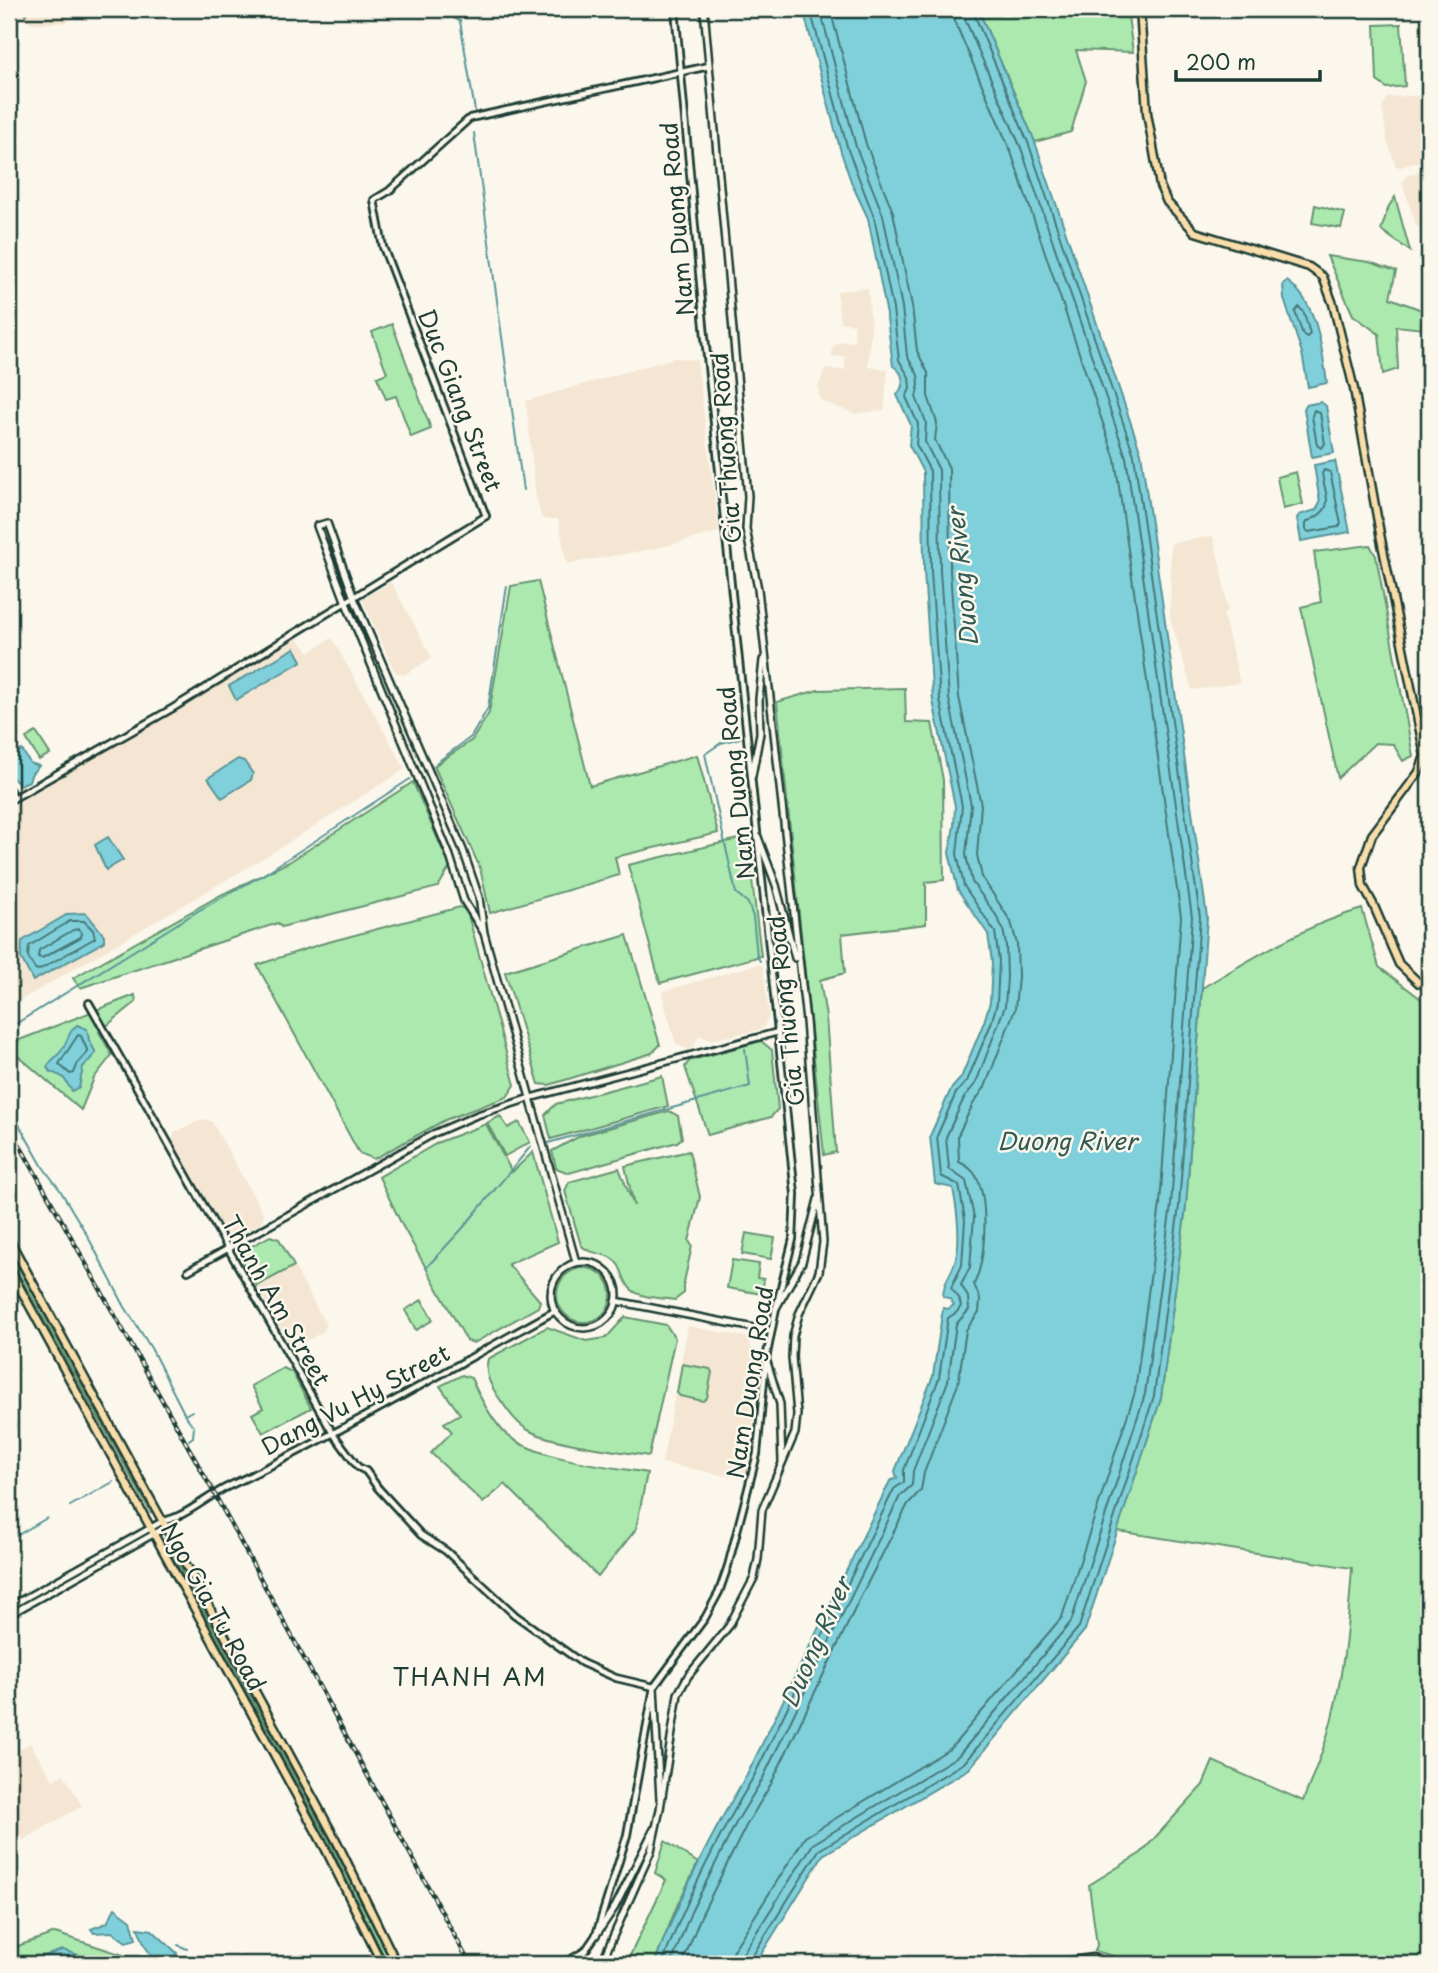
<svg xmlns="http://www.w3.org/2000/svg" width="1438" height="1973" font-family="'Playpen Sans',sans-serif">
  <rect width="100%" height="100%" fill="#fbf7ec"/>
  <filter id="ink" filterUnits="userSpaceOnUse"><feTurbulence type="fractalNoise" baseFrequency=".0143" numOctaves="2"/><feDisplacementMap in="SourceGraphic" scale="14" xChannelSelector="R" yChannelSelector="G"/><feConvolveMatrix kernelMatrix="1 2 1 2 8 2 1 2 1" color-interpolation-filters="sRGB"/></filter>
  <g filter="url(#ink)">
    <g fill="#f4e6d2">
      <path d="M 9,9 L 66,9 L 69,22 L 38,24 L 9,16 Z"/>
      <path d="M 1429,95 L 1429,158 L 1401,167 L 1396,166 L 1387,140 L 1382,107 L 1388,97 Z"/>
      <path d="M 1429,168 L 1429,227 L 1423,230 L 1416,225 L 1402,182 L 1406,176 Z"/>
      <path d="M 868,288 L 871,325 L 868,367 L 888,369 L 884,410 L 855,414 L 822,401 L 819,397 L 818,387 L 825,369 L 845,370 L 845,357 L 831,356 L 834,346 L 839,342 L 854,342 L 855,324 L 840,322 L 837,291 Z"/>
      <path d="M 674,358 L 697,360 L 719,532 L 658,548 L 567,564 L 558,519 L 542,519 L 536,498 L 526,401 Z"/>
      <path d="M 1213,536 L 1221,569 L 1228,611 L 1223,613 L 1240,683 L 1192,690 L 1170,618 L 1171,543 Z"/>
      <path d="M 391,582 L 432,658 L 404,675 L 395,672 L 362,599 Z"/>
      <path d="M 297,638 L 309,652 L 332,638 L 405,769 L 267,856 L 9,1007 L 9,806 Z"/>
      <path d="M 758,964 L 763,966 L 769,1016 L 763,1028 L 759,1030 L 710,1040 L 699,1035 L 694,1046 L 689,1050 L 676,1044 L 662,995 L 664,991 Z"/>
      <path d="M 203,1119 L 212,1122 L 264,1215 L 260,1224 L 239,1234 L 225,1232 L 173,1141 L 174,1133 Z"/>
      <path d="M 294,1266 L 326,1325 L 323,1332 L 297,1346 L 290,1345 L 257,1286 Z"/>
      <path d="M 688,1326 L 746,1337 L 755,1355 L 753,1429 L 747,1480 L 662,1463 Z"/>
      <path d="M 30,1743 L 53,1780 L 64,1774 L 82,1806 L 23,1840 L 9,1816 L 9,1757 Z"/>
    </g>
    <g fill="#ace9af" stroke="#669372" stroke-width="2">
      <path d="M 978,9 L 1127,9 L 1133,52 L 1076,50 L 1086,81 L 1071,132 L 1035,142 Z"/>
      <path d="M 1401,24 L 1405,86 L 1387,88 L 1377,81 L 1375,25 Z"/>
      <path d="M 1395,197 L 1410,251 L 1381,230 L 1389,206 Z"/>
      <path d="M 1315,205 L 1345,213 L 1341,228 L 1312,223 Z"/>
      <path d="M 1327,256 L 1369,262 L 1396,271 L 1390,298 L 1427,312 L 1424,329 L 1396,326 L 1398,369 L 1383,374 L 1379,334 L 1353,315 Z"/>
      <path d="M 392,324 L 431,429 L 411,437 L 396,396 L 386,399 L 377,377 L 387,373 L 372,332 Z"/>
      <path d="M 1296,472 L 1303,504 L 1283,509 L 1277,477 Z"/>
      <path d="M 1370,545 L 1376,556 L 1413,756 L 1403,761 L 1393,744 L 1375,743 L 1338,778 L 1301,607 L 1321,602 L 1314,552 Z"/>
      <path d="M 538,581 L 590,786 L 697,755 L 718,833 L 615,857 L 619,875 L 490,913 L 480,868 L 434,766 L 472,740 L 489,713 L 511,586 Z"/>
      <path d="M 905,688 L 906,722 L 932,723 L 943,780 L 944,880 L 926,882 L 926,924 L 842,934 L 845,973 L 820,980 L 826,1017 L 836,1152 L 824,1155 L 777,702 L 818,690 Z"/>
      <path d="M 36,732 L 50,754 L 39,760 L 26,738 Z"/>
      <path d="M 413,782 L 450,867 L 438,887 L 281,927 L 278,923 L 80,988 L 73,978 L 221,895 L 289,862 Z"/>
      <path d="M 747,837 L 761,956 L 660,983 L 628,865 Z"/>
      <path d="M 460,907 L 467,911 L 515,1085 L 507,1097 L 445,1120 L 374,1159 L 359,1153 L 257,965 L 321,944 Z"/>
      <path d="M 1362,909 L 1379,967 L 1429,1005 L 1429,1964 L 1142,1964 L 1095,1951 L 1097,1945 L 1089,1885 L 1141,1853 L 1203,1785 L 1213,1761 L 1303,1801 C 1311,1781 1319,1761 1326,1740 C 1343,1684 1348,1626 1352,1568 L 1117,1531 L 1161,1398 L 1186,1206 L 1202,988 C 1253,958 1305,925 1362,909 Z"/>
      <path d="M 627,935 L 660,1045 L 652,1053 L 549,1085 L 539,1084 L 505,972 Z"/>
      <path d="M 135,995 L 136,1002 L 99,1032 L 112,1055 L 94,1078 L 81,1110 L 9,1048 L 9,1044 Z"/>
      <path d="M 761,1041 L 772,1050 L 778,1109 L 771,1117 L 708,1135 L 685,1067 L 689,1061 Z"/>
      <path d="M 662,1076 L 668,1106 L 551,1139 L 545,1115 L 556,1104 Z"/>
      <path d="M 669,1111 L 678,1116 L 682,1138 L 677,1142 L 569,1173 L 556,1168 L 552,1151 L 580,1136 Z"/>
      <path d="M 500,1116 L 508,1128 L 519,1122 L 530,1142 L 505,1156 L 487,1123 Z"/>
      <path d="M 486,1124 L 512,1172 L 533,1152 L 558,1242 L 508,1264 L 540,1301 L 538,1307 L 474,1343 L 467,1341 L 402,1225 L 379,1177 L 439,1142 Z"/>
      <path d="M 689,1151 L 700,1197 L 689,1241 L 692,1246 L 684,1282 L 684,1293 L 675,1300 C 663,1298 641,1298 632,1290 C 621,1281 624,1265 611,1258 C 600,1252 589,1254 581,1245 L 565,1191 L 569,1182 L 619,1168 L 634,1206 L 625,1166 Z"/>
      <path d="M 746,1233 L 775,1238 L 771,1259 L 742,1254 Z"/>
      <path d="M 270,1236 L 279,1239 L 294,1266 L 257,1286 L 242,1260 L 245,1250 Z"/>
      <path d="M 9,1250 L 151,1510 L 151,1513 L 9,1256 Z"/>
      <path d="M 732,1260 L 759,1264 L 757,1278 L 764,1279 L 762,1294 L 727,1288 Z"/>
      <circle cx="584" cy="1295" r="27"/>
      <path d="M 422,1300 L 433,1320 L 416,1330 L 405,1310 Z"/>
      <path d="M 625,1317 L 666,1325 L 675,1338 L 649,1456 C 619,1451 555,1444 530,1431 C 515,1423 507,1409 497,1395 C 490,1384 484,1373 488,1359 L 547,1327 L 586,1341 L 606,1338 Z"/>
      <path d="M 682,1364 L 710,1369 L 712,1372 L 707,1398 L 703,1401 L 680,1396 L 677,1393 Z"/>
      <path d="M 283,1368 L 292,1372 L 311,1408 L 263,1433 L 252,1414 L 263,1408 L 251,1386 Z"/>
      <path d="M 462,1375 L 471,1378 C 479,1396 489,1415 502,1430 C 527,1459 609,1466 647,1473 L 636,1529 L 598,1577 L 505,1484 L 483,1503 L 431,1453 L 452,1432 L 444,1423 L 460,1414 L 440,1386 Z"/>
      <path d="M 165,1538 L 332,1844 L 392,1964 L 388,1964 L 330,1845 L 164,1540 Z"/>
      <path d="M 665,1841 L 698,1863 L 677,1906 L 654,1964 L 626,1964 L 666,1880 L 655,1873 Z"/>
      <path d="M 55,1933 L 123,1955 L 140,1964 L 9,1964 L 9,1949 Z"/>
    </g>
    <g fill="#80d0db" stroke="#599598" stroke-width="2">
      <path d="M 803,9 L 978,9 L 1035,142 L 1141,453 L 1207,917 L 1186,1206 L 1161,1398 L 1085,1630 L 969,1769 L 823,1855 L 755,1964 L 654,1964 C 680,1897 711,1834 748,1773 L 890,1481 L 897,1478 L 895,1471 L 933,1376 L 943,1308 L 948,1309 L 954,1305 L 950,1299 L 943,1296 C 944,1281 949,1278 954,1265 C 962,1245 957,1209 953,1188 L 935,1184 L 930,1136 L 951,1089 L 961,1078 L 984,1022 L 990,1002 L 992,962 L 988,934 L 958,890 L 949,853 L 954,826 L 955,806 L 933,701 L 924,572 L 923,472 L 909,445 L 911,425 L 897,395 C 905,385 905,373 893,366 L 886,310 L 868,218 L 852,184 L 841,152 Z"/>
      <path d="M 1287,281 C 1318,302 1322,350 1327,383 L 1308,387 L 1302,353 L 1284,299 L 1283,284 Z"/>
      <path d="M 1321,402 L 1326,406 L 1334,453 L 1312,457 L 1304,409 L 1306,405 Z"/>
      <path d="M 1335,461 L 1350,532 L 1301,541 L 1297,518 L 1299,515 L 1316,510 L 1320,502 L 1314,465 Z"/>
      <path d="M 295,648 L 302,661 L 236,700 L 229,686 Z"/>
      <path d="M 22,750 L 30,763 L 39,766 L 32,773 L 29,781 L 20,785 L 9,775 L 9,756 Z"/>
      <path d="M 238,759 L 244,761 L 253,774 L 251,780 L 222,798 L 208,778 Z"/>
      <path d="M 108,837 L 123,860 L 106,870 L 95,845 Z"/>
      <path d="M 86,913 L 104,935 L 104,942 L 33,981 L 21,958 L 22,941 L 68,914 Z"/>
      <path d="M 77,1025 L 87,1029 L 89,1040 L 96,1053 L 83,1067 L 79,1088 L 72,1091 L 63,1077 L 51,1072 L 47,1068 C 50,1060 57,1057 62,1050 C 68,1041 68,1031 77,1025 Z"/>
      <path d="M 115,1908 L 131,1920 L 136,1939 L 126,1942 L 112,1932 L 94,1933 L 91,1929 L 107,1923 Z"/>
      <path d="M 138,1928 L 152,1930 L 177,1953 L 171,1964 C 150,1964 144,1944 138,1928 Z"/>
      <path d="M 62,1950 L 63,1950 L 107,1964 L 21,1964 Z"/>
    </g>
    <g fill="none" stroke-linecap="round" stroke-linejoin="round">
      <g stroke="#467877" stroke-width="2">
        <path d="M 1299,307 L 1304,313 L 1310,334 L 1307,337 L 1303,335 L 1295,312 Z"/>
        <path d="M 1314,410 L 1320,413 L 1325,444 L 1321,448 L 1317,445 L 1312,416 Z"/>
        <path d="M 1324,470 L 1330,472 L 1341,524 L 1338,527 L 1309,532 L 1306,530 L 1306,522 C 1335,510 1327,501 1322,474 Z"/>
        <path d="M 70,921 L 84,921 L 93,930 L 95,938 L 39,970 L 35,969 L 28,957 L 29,946 Z"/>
        <path d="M 79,929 L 82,933 L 81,937 L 42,958 L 38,957 L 39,950 L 73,930 Z"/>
        <path d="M 78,1035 L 81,1036 L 88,1052 L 78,1063 L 74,1073 L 70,1074 L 59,1064 Z"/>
        <path d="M 662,1964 C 687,1898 718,1837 754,1776 L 894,1489 L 904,1482 L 904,1470 L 939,1378 L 948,1318 L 957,1312 L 961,1306 L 959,1298 L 951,1288 L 962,1265 L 965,1220 L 959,1185 L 941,1176 L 937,1136 L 956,1093 L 967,1081 L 991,1024 L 997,1003 L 999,961 L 995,932 L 964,886 L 957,854 L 962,806 L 940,700 L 931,572 L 930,471 L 916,444 L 918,424 L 906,397 L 910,389 L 909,377 L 899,360 L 893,309 L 874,217 L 848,150 L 810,9"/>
        <path d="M 671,1964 L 691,1912 L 737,1821 L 762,1780 L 900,1496 L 912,1485 L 913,1471 L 948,1381 L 956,1324 L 969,1310 L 968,1297 L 961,1285 L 970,1267 L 974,1217 L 966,1181 L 949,1169 L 946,1137 L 964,1098 L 976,1083 L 1005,1006 L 1007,977 L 1006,945 L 1003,929 L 996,915 L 972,882 L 966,855 L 971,805 L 949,699 L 940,571 L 939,470 L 925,442 L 926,422 L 916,397 L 919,385 L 918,375 L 907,356 L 902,307 L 883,215 L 856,147 L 820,9"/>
        <path d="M 682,1964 L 701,1916 L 746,1826 L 771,1784 L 863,1592 L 908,1504 L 921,1490 L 924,1473 L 958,1384 L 966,1330 L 979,1312 L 980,1299 L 974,1284 C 986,1260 989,1200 976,1176 C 972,1169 966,1165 959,1162 L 958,1135 L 973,1104 L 985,1087 L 1015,1009 L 1018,977 L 1017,944 L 1011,922 L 982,877 L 977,855 L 981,805 L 959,697 L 950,571 L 949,468 L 935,440 L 937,423 L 928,396 L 928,373 L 917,351 L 912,306 L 893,212 L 866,144 L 830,9"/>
        <path d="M 730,1964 L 734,1949 L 805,1837 L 951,1748 L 1062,1617 L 1135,1392 L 1160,1204 L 1181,917 L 1115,459 L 1011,152 L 955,22 L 952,9"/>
        <path d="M 741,1964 L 743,1953 L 813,1844 L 958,1756 L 1071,1622 L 1145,1394 L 1171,1205 L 1192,917 L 1126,457 L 1021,148 L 964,17 L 963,9"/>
        <path d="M 749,1964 L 751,1958 L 819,1850 L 964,1763 L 1079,1627 L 1154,1396 L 1179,1206 L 1200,917 L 1134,455 L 1029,145 L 972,9"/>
      </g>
      <g stroke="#599598" stroke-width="2">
        <path d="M 450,9 L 450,16 L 460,21 L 475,111"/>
        <path d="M 25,16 L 28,9"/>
        <path d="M 474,133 L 523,490"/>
        <path d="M 740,738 L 721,743 L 705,754 L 736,893 L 748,903 L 753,917 L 757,956 L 760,961"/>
        <path d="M 436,763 L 471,737 L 488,708 L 507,586"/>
        <path d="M 9,1028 L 198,911 L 261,876 L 410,779"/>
        <path d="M 9,1107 L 43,1167 L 60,1190 L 87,1235 L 125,1307 L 151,1348 L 185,1415 L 194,1427 L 193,1437 L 189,1440"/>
        <path d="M 548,1143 L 750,1086 L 745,1049"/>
        <path d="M 426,1268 L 462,1229 L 531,1146"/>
        <path d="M 185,1415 L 192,1411"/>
        <path d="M 70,1506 L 113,1482"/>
        <path d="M 9,1540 L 47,1518"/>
        <path d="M 178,1945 L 187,1949"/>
        <path d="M 191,1956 L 201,1964"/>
      </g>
      <g stroke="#1f3d34" stroke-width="10">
        <g id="tertiary">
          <path d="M 373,10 L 374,9"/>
          <path d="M 9,789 L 14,798"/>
          <path d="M 9,801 L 173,708 L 486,516 L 383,247 L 374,200 L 389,191 L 470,118 L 709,66"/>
          <path d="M 89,1003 L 332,1432 L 358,1467 L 366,1471 L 378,1488 L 421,1535 L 446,1551 L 515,1615 L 582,1663 L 616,1678 L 654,1687"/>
          <path d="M 188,1271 L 435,1133 L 477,1115 L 530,1098 L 778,1032"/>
          <path d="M 9,1607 L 163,1521 C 184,1518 209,1495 229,1486 C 340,1433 447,1370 555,1311"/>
          <path d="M 9,1615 L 168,1526"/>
          <path d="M 563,1964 L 585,1951 L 596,1935 L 627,1835 L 654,1687 L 705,1618 L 719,1592 L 728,1566 L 757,1454 L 766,1359 L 776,1308 L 793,1239 L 795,1194 L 705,337 L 675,9"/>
        </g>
      </g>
      <g stroke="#1f3d34" stroke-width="10">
        <g id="secondary">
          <path d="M 752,776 L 760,733 L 759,699 L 763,660"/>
          <path d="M 758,837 L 776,885 L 795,958"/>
          <path d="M 484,933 L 464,901 L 450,856 L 346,603 L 317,526 L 327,523 L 354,598 L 463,850 L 479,897 L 484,933 L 576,1262"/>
          <circle cx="584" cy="1295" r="33"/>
          <path d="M 616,1301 L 770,1331"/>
          <path d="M 776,1308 L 802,1262 L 818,1199"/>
          <path d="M 766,1359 L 780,1404 L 782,1462"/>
          <path d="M 654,1687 L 660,1799"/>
          <path d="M 596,1935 L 615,1907 L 654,1829"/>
          <path d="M 601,1964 L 651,1851 L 660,1809 L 678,1694 L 688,1676 L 729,1626 L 754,1578 L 758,1559 L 762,1510 L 795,1433 L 797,1414 L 792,1357 L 793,1336 L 799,1314 L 819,1272 L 823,1242 L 806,1021 L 758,589 L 746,529 L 748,496 L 743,442 L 704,9"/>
        </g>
      </g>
      <g stroke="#1f3d34" stroke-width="11">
        <g id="primary">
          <path d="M 1140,9 L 1147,113 L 1160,186 L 1167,202 L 1195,232 L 1309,267 L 1323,277 L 1333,304 L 1354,389 L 1381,539 L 1425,756 L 1419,772 L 1372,835 L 1361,867 L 1363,886 L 1373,904 L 1399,964 L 1419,983 L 1429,986"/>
          <path d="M 9,1239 L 336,1840 L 397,1964"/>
          <path d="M 9,1268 L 325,1848 L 382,1964"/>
        </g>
      </g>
      <g stroke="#1f3d34" stroke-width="11">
        <path id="trunk" d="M 1050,1964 L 1093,1958 L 1110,1964"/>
      </g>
      <use href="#tertiary" stroke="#fbf7ec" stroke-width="4.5"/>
      <use href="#secondary" stroke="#fbf7ec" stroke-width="5"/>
      <use href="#primary" stroke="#f9deab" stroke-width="6"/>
      <use href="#trunk" stroke="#f9deab" stroke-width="6"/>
      <g stroke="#1f3d34" stroke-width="4.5">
        <path id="rail" d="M 9,1126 L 214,1493 L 470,1964"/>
      </g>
      <use href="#rail" stroke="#fbf7ec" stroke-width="2" stroke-dasharray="5" stroke-linecap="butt"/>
    </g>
  </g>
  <g text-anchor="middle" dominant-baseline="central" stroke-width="5" stroke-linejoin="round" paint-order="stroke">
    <g font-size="23" fill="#1f3d34" stroke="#fbf7ec">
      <text transform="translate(676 219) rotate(-95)">Nam Duong Road</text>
      <text transform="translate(461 400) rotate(69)">Duc Giang Street</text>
      <text transform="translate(725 448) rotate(-94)">Gia Thuong Road</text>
      <text transform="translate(735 783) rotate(-96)">Nam Duong Road</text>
      <text transform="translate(785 1011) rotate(-96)">Gia Thuong Road</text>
      <text transform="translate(277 1300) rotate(60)">Thanh Am Street</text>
      <text transform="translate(749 1382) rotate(-81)">Nam Duong Road</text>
      <text transform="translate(355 1399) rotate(-28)">Dang Vu Hy Street</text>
      <text transform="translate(214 1606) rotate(61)">Ngo Gia Tu Road</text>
    </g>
    <g font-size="24" font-style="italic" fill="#325a55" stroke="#fbf7ec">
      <text transform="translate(961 577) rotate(-96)">Duong River</text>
      <text x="1067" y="1140">Duong River</text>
      <text transform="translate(815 1642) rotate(-66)">Duong River</text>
    </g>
    <g font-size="24" letter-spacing="2" fill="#1f3d34" stroke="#fbf7ec">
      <text x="470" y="1676">THANH AM</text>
    </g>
  </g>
  <rect width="1438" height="1973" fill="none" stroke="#fbf7ec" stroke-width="35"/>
  <rect x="18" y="18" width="1403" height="1938" fill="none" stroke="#1f3d34" stroke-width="2.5" filter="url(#ink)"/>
  <path d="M1176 70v10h144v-10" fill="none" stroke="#1f3d34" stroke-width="3.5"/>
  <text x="1186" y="70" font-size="21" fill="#1f3d34" stroke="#fbf7ec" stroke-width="5" paint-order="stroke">200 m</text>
</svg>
